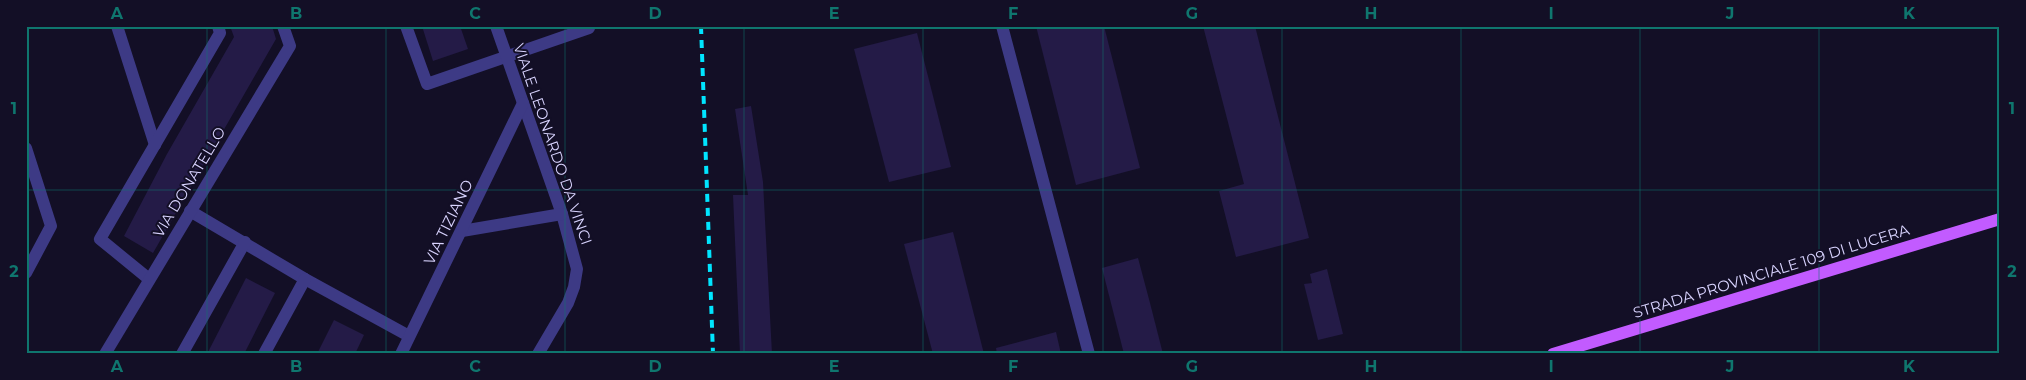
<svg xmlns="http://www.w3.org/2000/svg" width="2026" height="380" font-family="Montserrat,sans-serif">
  <rect width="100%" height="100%" fill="#130f26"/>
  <g fill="#241b47">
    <path d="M 230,26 L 272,26 L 276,39 L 153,253 L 124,236 L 167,154 L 234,37 Z"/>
    <path d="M 422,26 L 460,26 L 468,49 L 433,61 Z"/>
    <path d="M 1036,26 L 1104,26 L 1140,168 L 1076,185 Z"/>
    <path d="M 1203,26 L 1255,26 L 1309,238 L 1236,257 L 1219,191 L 1244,184 Z"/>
    <path d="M 917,33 L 951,167 L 889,182 L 854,49 Z"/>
    <path d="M 751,106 L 763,182 L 772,354 L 740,354 L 733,195 L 748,195 L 735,109 Z"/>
    <path d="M 953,232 L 984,354 L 933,354 L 904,244 Z"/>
    <path d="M 1138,258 L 1150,303 L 1163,354 L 1124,354 L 1102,268 Z"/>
    <path d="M 1327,269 L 1343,334 L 1318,340 L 1304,284 L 1312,283 L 1310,274 Z"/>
    <path d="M 246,278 L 275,293 L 244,354 L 207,354 Z"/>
    <path d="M 334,320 L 364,335 L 355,354 L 317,354 Z"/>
    <path d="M 1056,332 L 1061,354 L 997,354 L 996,348 Z"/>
  </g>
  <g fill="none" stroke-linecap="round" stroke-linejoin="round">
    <g stroke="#3d3a85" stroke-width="12">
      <path d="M 117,26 L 155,145"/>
      <path d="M 406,26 L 427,84 L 589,28 L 588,26"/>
      <path d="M 496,26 L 562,214 L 577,269 L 574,287 L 568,303 L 538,354"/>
      <path d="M 1002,26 L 1089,354"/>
      <path d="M 26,148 L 51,226 L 26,273"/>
      <path d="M 190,211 L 305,279 L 409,336"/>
      <path d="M 462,231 L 562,214"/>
      <path d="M 149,279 L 100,239 L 220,33 L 218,26"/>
      <path d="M 105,354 L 290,46 L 283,26"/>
      <path d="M 182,354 L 245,242"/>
      <path d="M 264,354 L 305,279"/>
      <path d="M 401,354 L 523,103"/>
    </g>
    <path stroke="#c25bff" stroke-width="12" d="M 1553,354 L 2000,219"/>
    <path stroke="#00e5ff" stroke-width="4" stroke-dasharray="8 6" stroke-linecap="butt" d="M 701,26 L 713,354"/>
  </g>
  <path fill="none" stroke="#0f766e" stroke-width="1" stroke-opacity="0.55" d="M 207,26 L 207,354M 386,26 L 386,354M 565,26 L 565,354M 744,26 L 744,354M 923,26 L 923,354M 1103,26 L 1103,354M 1282,26 L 1282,354M 1461,26 L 1461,354M 1640,26 L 1640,354M 1819,26 L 1819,354M 26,190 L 2000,190"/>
  <g text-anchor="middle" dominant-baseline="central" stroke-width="4" stroke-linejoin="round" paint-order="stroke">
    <g font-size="15" fill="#d9d4ff" stroke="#130f26">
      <text transform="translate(553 144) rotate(71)">VIALE LEONARDO DA VINCI</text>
      <text transform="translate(189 182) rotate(-59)">VIA DONATELLO</text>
      <text transform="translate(448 222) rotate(-64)">VIA TIZIANO</text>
      <text transform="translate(1771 271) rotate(-17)">STRADA PROVINCIALE 109 DI LUCERA</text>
    </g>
  </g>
  <rect width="2026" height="380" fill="none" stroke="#130f26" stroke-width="55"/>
  <rect x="28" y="28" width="1970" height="324" fill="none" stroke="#0f766e" stroke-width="2"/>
  <g font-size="16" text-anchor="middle" font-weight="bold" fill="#0f766e">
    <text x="117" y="19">A</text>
    <text x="296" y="19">B</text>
    <text x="475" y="19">C</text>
    <text x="655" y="19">D</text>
    <text x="834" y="19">E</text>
    <text x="1013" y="19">F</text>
    <text x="1192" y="19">G</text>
    <text x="1371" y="19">H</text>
    <text x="1551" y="19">I</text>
    <text x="1730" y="19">J</text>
    <text x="1909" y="19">K</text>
    <text x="14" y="114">1</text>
    <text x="2012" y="114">1</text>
    <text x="14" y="277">2</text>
    <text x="2012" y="277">2</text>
    <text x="117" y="372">A</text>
    <text x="296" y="372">B</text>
    <text x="475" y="372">C</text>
    <text x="655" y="372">D</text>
    <text x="834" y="372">E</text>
    <text x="1013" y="372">F</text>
    <text x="1192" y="372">G</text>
    <text x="1371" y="372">H</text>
    <text x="1551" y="372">I</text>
    <text x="1730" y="372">J</text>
    <text x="1909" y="372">K</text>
  </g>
</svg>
